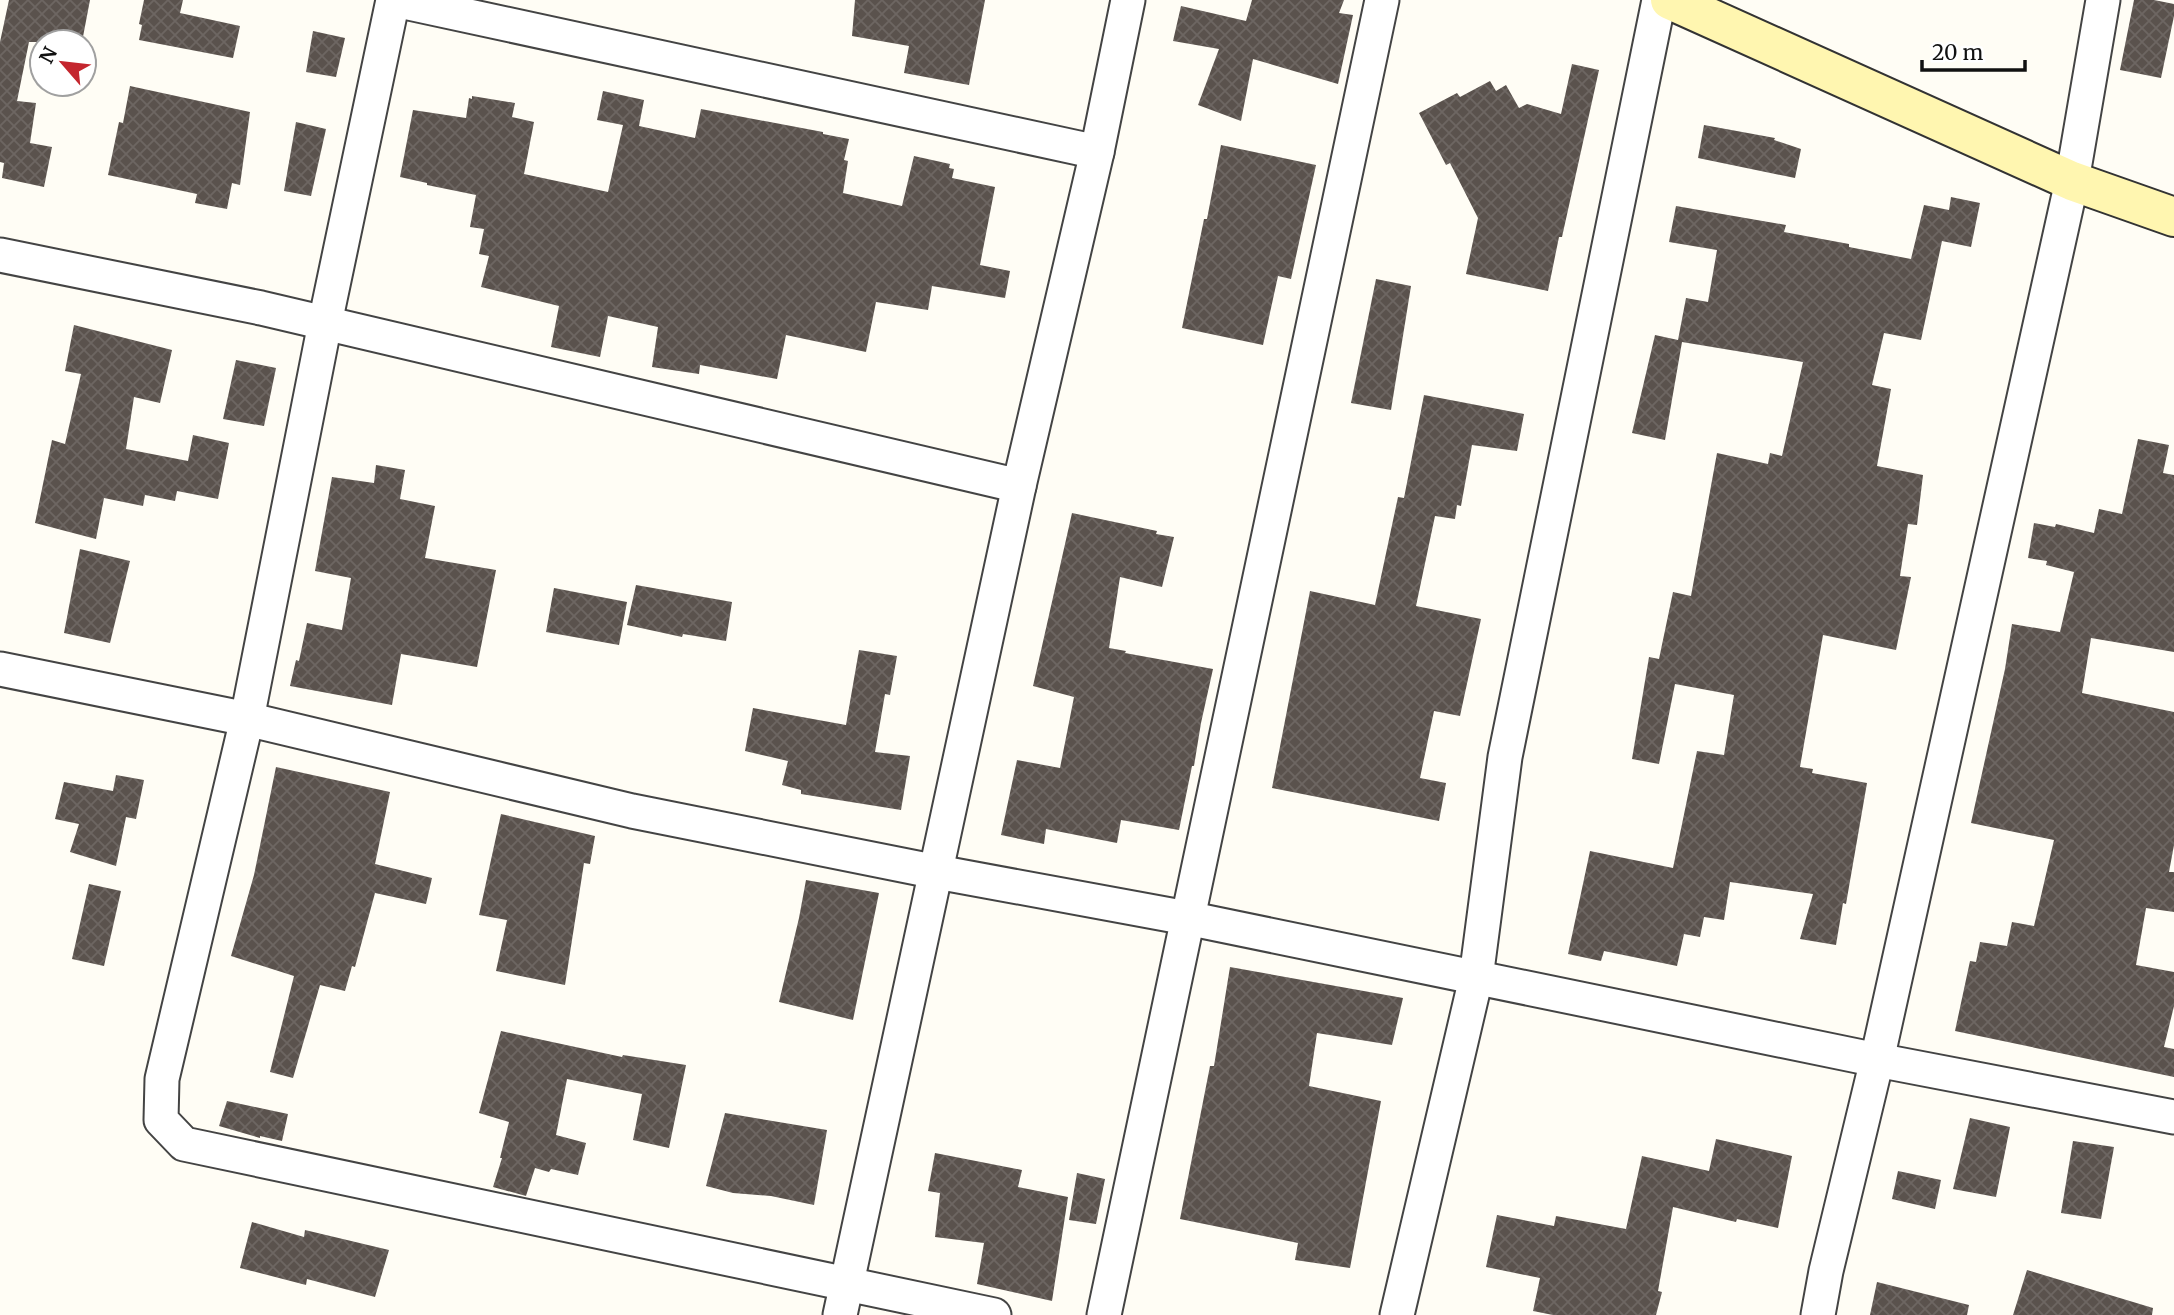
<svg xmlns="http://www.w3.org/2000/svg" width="2174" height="1315" font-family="Merriweather,serif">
  <defs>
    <pattern id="building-cross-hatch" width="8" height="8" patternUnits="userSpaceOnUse" patternTransform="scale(1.75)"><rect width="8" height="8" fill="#5a524d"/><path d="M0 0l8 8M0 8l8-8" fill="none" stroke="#6d6662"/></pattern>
  </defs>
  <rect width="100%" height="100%" fill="#fffdf5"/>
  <g fill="url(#building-cross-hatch)">
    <path d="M 9,0 L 90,0 L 82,42 L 29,42 L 17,101 L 36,103 L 30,143 L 52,147 L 44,187 L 2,178 L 4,163 L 0,162 L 0,42 Z"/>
    <path d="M 144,0 L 183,0 L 180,13 L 240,26 L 233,58 L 139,40 L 142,25 L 139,24 Z"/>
    <path d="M 855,0 L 985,0 L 969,85 L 904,73 L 909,46 L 852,36 Z"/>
    <path d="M 1252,0 L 1344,0 L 1339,13 L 1353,15 L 1338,84 L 1253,59 L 1241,121 L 1198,105 L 1219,49 L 1173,41 L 1181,6 L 1246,21 Z"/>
    <path d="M 2134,0 L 2154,0 L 2174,4 L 2174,16 L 2161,78 L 2120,70 Z"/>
    <path d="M 313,31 L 345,38 L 336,77 L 306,72 Z"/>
    <path d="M 1572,64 L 1599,70 L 1562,237 L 1559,237 L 1548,291 L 1466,274 L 1478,218 L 1450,163 L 1446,165 L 1419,113 L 1457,93 L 1460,97 L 1490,81 L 1496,91 L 1506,85 L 1519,108 L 1527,104 L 1561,114 Z"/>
    <path d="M 130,86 L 250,112 L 240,185 L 232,183 L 227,209 L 195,203 L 197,194 L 108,175 L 119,122 L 123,123 Z"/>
    <path d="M 603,91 L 644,100 L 639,126 L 695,138 L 701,109 L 823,132 L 823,134 L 849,139 L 844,160 L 848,161 L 843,193 L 902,206 L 914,156 L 950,164 L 949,168 L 954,169 L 952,178 L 995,187 L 980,265 L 1010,271 L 1005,298 L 932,286 L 928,310 L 876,302 L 866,352 L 786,335 L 777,379 L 700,365 L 699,374 L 652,367 L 658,327 L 608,316 L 600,357 L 551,347 L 559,306 L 481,287 L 489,256 L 479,254 L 484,229 L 470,227 L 476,195 L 427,185 L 427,183 L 400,177 L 413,110 L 466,118 L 469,98 L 472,99 L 472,96 L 515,103 L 512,117 L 534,122 L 524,174 L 608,192 L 623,125 L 597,120 Z"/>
    <path d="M 296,122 L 326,129 L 311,196 L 284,191 Z"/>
    <path d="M 1704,125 L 1775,138 L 1774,140 L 1801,149 L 1795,178 L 1698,158 Z"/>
    <path d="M 1221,145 L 1316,165 L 1291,279 L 1278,276 L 1263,345 L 1182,328 L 1204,219 L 1207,219 Z"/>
    <path d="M 1951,197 L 1980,203 L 1971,247 L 1942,241 L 1921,340 L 1884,333 L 1872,385 L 1891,389 L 1877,466 L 1923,475 L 1917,525 L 1908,524 L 1900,576 L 1911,577 L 1896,650 L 1823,635 L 1800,767 L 1813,769 L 1812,773 L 1867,783 L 1846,904 L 1843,903 L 1836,945 L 1800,939 L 1813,894 L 1730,882 L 1724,920 L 1704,917 L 1700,937 L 1684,934 L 1677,966 L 1604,951 L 1601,961 L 1568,954 L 1590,851 L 1673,868 L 1697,751 L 1724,755 L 1734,695 L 1675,684 L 1659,764 L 1632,759 L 1649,657 L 1659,659 L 1673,592 L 1691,596 L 1717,453 L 1768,464 L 1770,453 L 1782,456 L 1803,362 L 1682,342 L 1665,440 L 1632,433 L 1655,335 L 1678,340 L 1686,298 L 1708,302 L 1717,250 L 1669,242 L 1676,206 L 1786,225 L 1784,232 L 1849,244 L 1849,247 L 1911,259 L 1924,205 L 1949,210 Z"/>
    <path d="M 1376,279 L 1411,286 L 1391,410 L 1351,403 Z"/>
    <path d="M 74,325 L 172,350 L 160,403 L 134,397 L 126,449 L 188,461 L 193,435 L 229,443 L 218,499 L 177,491 L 175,501 L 145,495 L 143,506 L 104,498 L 96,539 L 35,523 L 52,440 L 65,444 L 81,374 L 65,371 Z"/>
    <path d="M 236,360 L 276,368 L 264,426 L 223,419 Z"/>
    <path d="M 1424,395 L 1524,414 L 1517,451 L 1472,445 L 1461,506 L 1457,505 L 1455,519 L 1435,516 L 1416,606 L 1481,619 L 1460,716 L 1434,711 L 1420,778 L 1446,783 L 1439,821 L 1272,788 L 1310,591 L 1375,605 L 1398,497 L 1404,498 Z"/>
    <path d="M 2138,439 L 2169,445 L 2163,473 L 2174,475 L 2174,652 L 2091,638 L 2082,693 L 2174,712 L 2174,845 L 2169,872 L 2174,872 L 2174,912 L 2146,908 L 2136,965 L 2174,972 L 2174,1006 L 2164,1047 L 2174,1049 L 2174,1077 L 1955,1031 L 1970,961 L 1976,962 L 1980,942 L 2007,946 L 2012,922 L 2034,926 L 2054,840 L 1971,823 L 2005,669 L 2012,624 L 2060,632 L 2074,572 L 2046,565 L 2047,561 L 2028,558 L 2034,523 L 2055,527 L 2056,524 L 2094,533 L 2099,509 L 2122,514 Z"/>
    <path d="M 376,465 L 405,470 L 400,499 L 435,506 L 425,558 L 496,570 L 477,667 L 401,654 L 392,705 L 290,686 L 296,660 L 299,661 L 307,623 L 342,630 L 351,578 L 315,571 L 332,477 L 374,483 Z"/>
    <path d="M 1072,513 L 1157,531 L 1156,534 L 1174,537 L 1162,587 L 1120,577 L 1109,648 L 1126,651 L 1125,653 L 1213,669 L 1201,723 L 1194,766 L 1192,766 L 1179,830 L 1121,820 L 1117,843 L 1046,829 L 1044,844 L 1001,835 L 1017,760 L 1060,768 L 1074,697 L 1033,686 Z"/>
    <path d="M 80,549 L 130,561 L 110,643 L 64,633 Z"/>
    <path d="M 636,585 L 732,602 L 726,641 L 683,634 L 682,637 L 627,625 Z"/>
    <path d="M 554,588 L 627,602 L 619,645 L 546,632 Z"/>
    <path d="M 859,650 L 897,656 L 890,695 L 885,694 L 875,752 L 910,756 L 901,810 L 801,794 L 801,790 L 782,785 L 788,761 L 745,751 L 753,708 L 846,725 Z"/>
    <path d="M 276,767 L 390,792 L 375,864 L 432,878 L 426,904 L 375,893 L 355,967 L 352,966 L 345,991 L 320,985 L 293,1078 L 270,1072 L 294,976 L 231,956 L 254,875 Z"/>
    <path d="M 116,775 L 144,780 L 136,819 L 126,817 L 116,866 L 70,852 L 79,824 L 55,819 L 64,782 L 113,791 Z"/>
    <path d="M 501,814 L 595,836 L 590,864 L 584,863 L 565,985 L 496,971 L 507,920 L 479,915 Z"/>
    <path d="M 806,880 L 879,893 L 853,1020 L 779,1002 L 799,918 Z"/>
    <path d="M 89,884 L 121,891 L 104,966 L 72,959 Z"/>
    <path d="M 1230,967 L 1403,998 L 1392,1045 L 1317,1033 L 1309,1086 L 1381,1101 L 1350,1268 L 1295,1260 L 1298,1243 L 1180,1219 L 1210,1066 L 1214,1066 Z"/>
    <path d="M 501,1031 L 622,1057 L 623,1055 L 686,1065 L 669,1148 L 633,1140 L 642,1094 L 567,1079 L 556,1135 L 586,1143 L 578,1175 L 551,1169 L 549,1172 L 535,1168 L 526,1196 L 493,1187 L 502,1158 L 500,1158 L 509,1122 L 479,1113 Z"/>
    <path d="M 227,1101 L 288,1114 L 282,1141 L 260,1136 L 260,1138 L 219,1126 Z"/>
    <path d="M 725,1113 L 827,1130 L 814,1205 L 771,1196 L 733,1193 L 706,1186 Z"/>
    <path d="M 1970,1118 L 2010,1127 L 1996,1197 L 1953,1189 Z"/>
    <path d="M 1716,1139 L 1792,1156 L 1778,1228 L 1737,1219 L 1736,1222 L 1673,1207 L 1658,1291 L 1662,1292 L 1656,1315 L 1553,1315 L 1533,1311 L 1540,1278 L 1486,1267 L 1497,1215 L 1554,1226 L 1556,1216 L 1626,1229 L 1642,1156 L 1709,1171 Z"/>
    <path d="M 2073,1141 L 2114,1147 L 2101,1219 L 2061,1213 Z"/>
    <path d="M 935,1153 L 1022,1170 L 1018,1187 L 1068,1197 L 1052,1301 L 977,1284 L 984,1243 L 935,1237 L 940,1193 L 928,1191 Z"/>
    <path d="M 1898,1171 L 1941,1180 L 1935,1209 L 1892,1199 Z"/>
    <path d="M 1077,1173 L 1105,1179 L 1096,1224 L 1069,1220 Z"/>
    <path d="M 252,1222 L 304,1237 L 305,1230 L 389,1250 L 375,1297 L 307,1279 L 306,1285 L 240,1268 Z"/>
    <path d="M 2027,1270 L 2153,1308 L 2152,1315 L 2013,1315 Z"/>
    <path d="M 1877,1282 L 1969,1305 L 1967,1315 L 1870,1315 Z"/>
  </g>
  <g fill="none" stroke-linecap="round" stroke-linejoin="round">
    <g stroke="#444" stroke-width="37">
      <g id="street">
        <path d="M 393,0 L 325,323 L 247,719 L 162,1079 L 161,1120 L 184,1144 L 994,1315"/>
        <path d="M 395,0 L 1097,152 L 1128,0"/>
        <path d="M 0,255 L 261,308 L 1019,486 L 1097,152"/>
        <path d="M 0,669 L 247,719 L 632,811 L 937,872 L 1187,918 L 1877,1060 L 2174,1117"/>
        <path d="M 840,1315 L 1019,486"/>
        <path d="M 1104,1315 L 1382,0"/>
        <path d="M 1397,1315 L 1476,978 L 1505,757 L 1659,0"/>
        <path d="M 1818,1315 L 1826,1271 L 1877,1060 L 2072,181 L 2103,0"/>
      </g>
    </g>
    <g stroke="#333" stroke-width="42">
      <path id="secondary" d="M 1670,0 L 2072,181 L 2174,217"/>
    </g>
    <use href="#street" stroke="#fff" stroke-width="33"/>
    <use href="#secondary" stroke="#fff6b0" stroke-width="38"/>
  </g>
  <g transform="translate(63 63) rotate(298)"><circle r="33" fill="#ffffff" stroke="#a0a0a0" stroke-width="2"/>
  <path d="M0-5L12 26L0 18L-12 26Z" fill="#c4262e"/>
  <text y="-10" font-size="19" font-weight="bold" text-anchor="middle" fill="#111111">N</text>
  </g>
  <path d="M1922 60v10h103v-10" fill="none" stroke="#111111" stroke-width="3.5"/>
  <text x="1932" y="60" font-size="21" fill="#111111" stroke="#ffffff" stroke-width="5" paint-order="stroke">20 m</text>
</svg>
